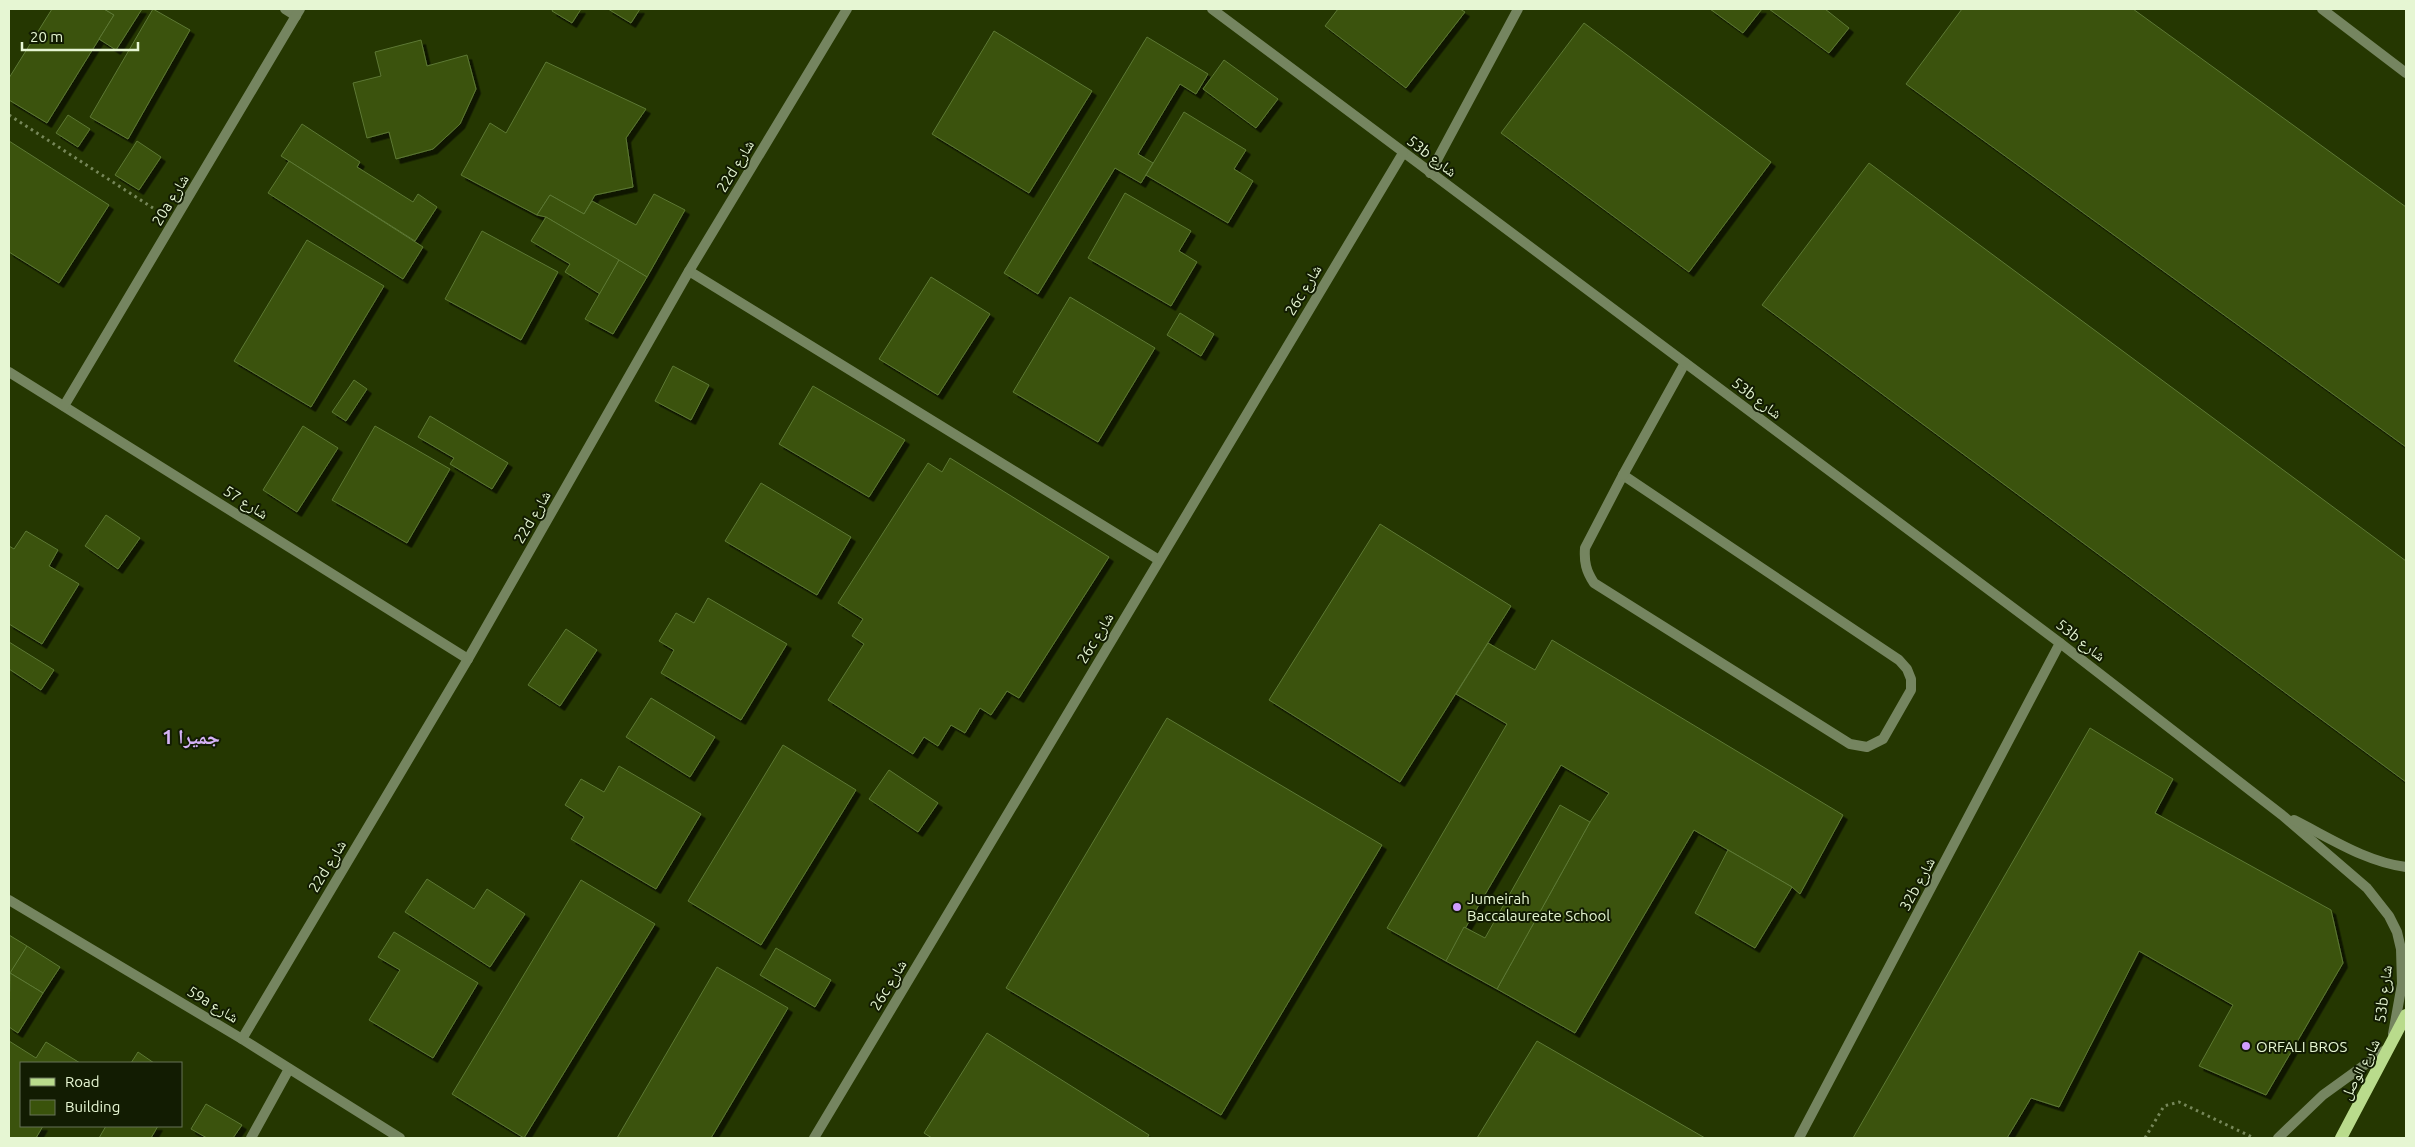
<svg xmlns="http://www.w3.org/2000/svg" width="2415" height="1147" font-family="Ubuntu,'Noto Naskh Arabic',sans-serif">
  <defs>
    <filter id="shadow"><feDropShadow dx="4.5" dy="4.5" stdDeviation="0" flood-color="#0009"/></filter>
  </defs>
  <rect width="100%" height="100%" fill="#253701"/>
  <g fill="#3a530b" stroke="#5d7835" filter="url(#shadow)">
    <path d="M 52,9 L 104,9 L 114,15 L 47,123 L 9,100 L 9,78 Z"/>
    <path d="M 104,9 L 142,9 L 116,50 L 99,39 L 114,15 Z"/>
    <path d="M 153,9 L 190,30 L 128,139 L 90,117 Z"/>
    <path d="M 553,9 L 581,9 L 572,23 L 552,11 Z"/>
    <path d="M 608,9 L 640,9 L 631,23 Z"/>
    <path d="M 1338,9 L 1460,9 L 1465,12 L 1406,88 L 1325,26 Z"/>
    <path d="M 1710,9 L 1762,9 L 1743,33 Z"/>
    <path d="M 1769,9 L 1825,9 L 1849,28 L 1829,53 Z"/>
    <path d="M 1962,9 L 2133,9 L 2406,207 L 2406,447 L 1906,84 Z"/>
    <path d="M 1584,23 L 1771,162 L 1689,272 L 1501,133 Z"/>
    <path d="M 994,31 L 1092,91 L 1029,193 L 932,134 Z"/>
    <path d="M 1147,37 L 1208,74 L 1196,94 L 1180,84 L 1138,154 L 1153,163 L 1141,183 L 1115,168 L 1038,294 L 1004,273 Z"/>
    <path d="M 421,40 L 427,66 L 467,55 L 476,89 L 460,124 L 433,149 L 396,159 L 389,132 L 367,138 L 353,83 L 381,76 L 375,52 Z"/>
    <path d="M 1224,60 L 1278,99 L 1256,128 L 1203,89 Z"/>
    <path d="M 546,62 L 646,109 L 626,138 L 633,187 L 595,195 L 584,214 L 550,195 L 537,215 L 461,175 L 490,123 L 506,133 Z"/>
    <path d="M 1184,112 L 1246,150 L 1234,169 L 1253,181 L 1228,223 L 1146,175 Z"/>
    <path d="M 68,115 L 90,129 L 78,147 L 56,133 Z"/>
    <path d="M 302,124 L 360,162 L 357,167 L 413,202 L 418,194 L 437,207 L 415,241 L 281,156 Z"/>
    <path d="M 9,141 L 109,205 L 59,283 L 9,252 Z"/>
    <path d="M 137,141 L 161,157 L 139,190 L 115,175 Z"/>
    <path d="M 289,161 L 423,247 L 403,279 L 268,193 Z"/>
    <path d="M 1869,163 L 2406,561 L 2406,782 L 1762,305 Z"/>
    <path d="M 1125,193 L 1191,231 L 1179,251 L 1197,262 L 1171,306 L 1088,258 Z"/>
    <path d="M 654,194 L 685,210 L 647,277 L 546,217 L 537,215 L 550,195 L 584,214 L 592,201 L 636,225 Z"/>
    <path d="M 546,217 L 619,260 L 600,294 L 565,272 L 570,264 L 531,241 Z"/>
    <path d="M 482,231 L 558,272 L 521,340 L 445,299 Z"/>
    <path d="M 307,240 L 384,286 L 311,407 L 234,361 Z"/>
    <path d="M 619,260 L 647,277 L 613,334 L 585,319 Z"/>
    <path d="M 931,277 L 990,314 L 938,395 L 879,359 Z"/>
    <path d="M 1070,297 L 1155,348 L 1098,442 L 1013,392 Z"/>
    <path d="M 1180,313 L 1214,334 L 1201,356 L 1167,335 Z"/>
    <path d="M 673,366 L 709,385 L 691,420 L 655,401 Z"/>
    <path d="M 354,380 L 367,389 L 346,421 L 332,412 Z"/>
    <path d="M 813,386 L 905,440 L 869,497 L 779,444 Z"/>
    <path d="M 430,416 L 508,463 L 492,489 L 450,464 L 454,458 L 418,437 Z"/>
    <path d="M 303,426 L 338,448 L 297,512 L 263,490 Z"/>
    <path d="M 375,426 L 450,469 L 407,543 L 332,500 Z"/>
    <path d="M 950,458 L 1109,557 L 1019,698 L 1007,691 L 991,715 L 980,708 L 965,733 L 951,725 L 938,746 L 924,737 L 913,754 L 828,700 L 864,644 L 852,636 L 863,619 L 838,603 L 928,463 L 942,472 Z"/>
    <path d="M 761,483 L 851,537 L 817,595 L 725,541 Z"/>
    <path d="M 106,515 L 140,538 L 118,569 L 85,546 Z"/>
    <path d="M 1380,524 L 1511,606 L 1400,782 L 1269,700 Z"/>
    <path d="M 26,531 L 58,550 L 49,566 L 79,584 L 42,644 L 9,624 L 9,546 L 14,549 Z"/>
    <path d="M 708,598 L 787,644 L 741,720 L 661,673 L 674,650 L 659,641 L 676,613 L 694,623 Z"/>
    <path d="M 566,629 L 597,650 L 560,706 L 528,685 Z"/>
    <path d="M 1552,640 L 1843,815 L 1800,894 L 1792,887 L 1694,830 L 1575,1033 L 1497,989 L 1590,822 L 1609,793 L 1561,765 L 1446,961 L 1387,928 L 1507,724 L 1456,694 L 1488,643 L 1535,670 Z"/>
    <path d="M 9,642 L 54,670 L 41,690 L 9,669 Z"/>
    <path d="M 651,698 L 715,737 L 690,777 L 626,737 Z"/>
    <path d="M 1167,718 L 1382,845 L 1221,1115 L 1006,988 Z"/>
    <path d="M 2090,728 L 2173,779 L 2155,813 L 2331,910 L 2343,963 L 2266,1095 L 2199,1066 L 2233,1005 L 2139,951 L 2059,1107 L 2031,1098 L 2007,1138 L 1853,1138 Z"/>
    <path d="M 783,745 L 856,790 L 761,945 L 688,901 Z"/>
    <path d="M 619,766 L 701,814 L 656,889 L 571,839 L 584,817 L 565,805 L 581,779 L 604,792 Z"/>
    <path d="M 889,770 L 938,803 L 918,832 L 869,799 Z"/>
    <path d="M 1560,805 L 1590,822 L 1497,989 L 1446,961 L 1464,927 L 1485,938 Z"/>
    <path d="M 1728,850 L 1792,887 L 1755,948 L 1695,913 Z"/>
    <path d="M 427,879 L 474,909 L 487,889 L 525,914 L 490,967 L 405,912 Z"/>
    <path d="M 581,880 L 655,924 L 524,1138 L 452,1094 Z"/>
    <path d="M 394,932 L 478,983 L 433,1058 L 369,1020 L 400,970 L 378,957 Z"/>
    <path d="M 9,935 L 27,946 L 9,976 Z"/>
    <path d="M 27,946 L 60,967 L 43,993 L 10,973 Z"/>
    <path d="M 776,948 L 831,980 L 815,1007 L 760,975 Z"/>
    <path d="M 717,967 L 788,1008 L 711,1138 L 617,1138 Z"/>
    <path d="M 10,973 L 43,993 L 18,1033 L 9,1027 Z"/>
    <path d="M 987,1033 L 1149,1135 L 1147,1138 L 932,1138 L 924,1133 Z"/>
    <path d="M 9,1041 L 36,1058 L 46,1042 L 80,1063 L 21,1063 L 21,1126 L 43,1126 L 36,1138 L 9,1138 Z"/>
    <path d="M 1537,1041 L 1705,1138 L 1477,1138 Z"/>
    <path d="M 138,1052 L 154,1063 L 131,1063 Z"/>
    <path d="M 206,1104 L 242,1125 L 233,1138 L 207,1138 L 191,1129 Z"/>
    <path d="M 106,1126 L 158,1126 L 151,1138 L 99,1138 Z"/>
  </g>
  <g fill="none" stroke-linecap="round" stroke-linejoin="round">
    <g stroke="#768759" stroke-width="3" stroke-dasharray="2.5 4" stroke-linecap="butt">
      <path d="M 9,115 L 153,208"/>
      <path d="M 2145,1138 L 2164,1106 L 2179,1102 L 2252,1137"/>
    </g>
    <g stroke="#758560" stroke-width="10">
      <path d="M 689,271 L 1159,560"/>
      <path d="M 1623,475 L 1899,660 L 1907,669 L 1911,679 L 1911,690 L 1883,739 L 1867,747 L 1850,744 L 1594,583 C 1586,571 1584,562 1585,548 Z"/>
      <path d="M 1623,475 L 1685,363"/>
      <path d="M 251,1138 L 289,1069"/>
      <path d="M 2278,1138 L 2323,1095 L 2388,1048"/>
    </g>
    <g stroke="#758560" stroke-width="10">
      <path d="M 285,9 L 296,16"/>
      <path d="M 1212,9 L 2060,643 L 2282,815 L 2367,888 L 2389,916 L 2397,932 L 2401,949 L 2402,984 L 2393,1034"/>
      <path d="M 2322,9 L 2406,73"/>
      <path d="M 1430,173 L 1518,9"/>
      <path d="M 9,372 L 468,659"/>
      <path d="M 64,406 L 300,9"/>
      <path d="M 2294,820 C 2330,838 2366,862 2406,867"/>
      <path d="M 9,900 L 242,1039 L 400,1138"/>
      <path d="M 242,1039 L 468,659 L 689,271 L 847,9"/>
      <path d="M 814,1138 L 1403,153"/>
      <path d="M 1799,1138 L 2060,643"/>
    </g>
    <path stroke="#b9db8c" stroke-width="12" d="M 2341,1138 L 2406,1015"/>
  </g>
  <g fill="#d09dfe" stroke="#121c02" stroke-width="2">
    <circle cx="1457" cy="907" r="5"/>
    <circle cx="2246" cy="1046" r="5"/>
  </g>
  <g text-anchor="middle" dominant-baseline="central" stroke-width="4" stroke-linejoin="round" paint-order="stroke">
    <g font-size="15" fill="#e6f6d3" stroke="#121c02">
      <text transform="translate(1432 156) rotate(37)">53b شارع</text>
      <text transform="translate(735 166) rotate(-59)">22d شارع</text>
      <text transform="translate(170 200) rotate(-59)">20a شارع</text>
      <text transform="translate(1303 290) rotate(-59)">26c شارع</text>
      <text transform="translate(1757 398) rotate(37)">53b شارع</text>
      <text transform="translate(246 502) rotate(32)">شارع 57</text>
      <text transform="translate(532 517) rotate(-60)">22d شارع</text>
      <text transform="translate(1095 638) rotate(-59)">26c شارع</text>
      <text transform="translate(2081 640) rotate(38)">53b شارع</text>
      <text transform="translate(327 866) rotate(-59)">22d شارع</text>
      <text transform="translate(1917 884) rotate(-62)">32b شارع</text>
      <text transform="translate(888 985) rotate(-59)">26c شارع</text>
      <text transform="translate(2383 994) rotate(-83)">53b شارع</text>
      <text transform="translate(213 1004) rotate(31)">59a شارع</text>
      <text transform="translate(2360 1069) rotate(-62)">شارع الوصل</text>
    </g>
    <g font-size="15" fill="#e6f6d3" stroke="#121c02" text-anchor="start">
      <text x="1467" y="898">Jumeirah<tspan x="1467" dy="17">Baccalaureate School</tspan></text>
      <text x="2256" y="1046">ORFALI BROS</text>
    </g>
    <g font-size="20" font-weight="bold" fill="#d4b2f5" stroke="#121c02">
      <text x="191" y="736">جميرا 1</text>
    </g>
  </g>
  <rect width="2415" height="1147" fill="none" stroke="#e6f6d3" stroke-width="20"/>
  <rect x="20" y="1062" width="162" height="65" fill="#121c02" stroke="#677356"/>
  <rect x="30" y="1078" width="25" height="8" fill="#b9db8c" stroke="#677356"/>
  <text x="65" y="1087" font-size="15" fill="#e6f6d3">Road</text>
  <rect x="30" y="1100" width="25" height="15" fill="#3a530b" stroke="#677356"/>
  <text x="65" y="1112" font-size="15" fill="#e6f6d3">Building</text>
  <path d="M22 42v8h116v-8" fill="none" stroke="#e6f6d3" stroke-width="2.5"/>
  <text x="30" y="42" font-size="15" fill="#e6f6d3" stroke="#121c02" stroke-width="4" paint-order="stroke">20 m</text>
</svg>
